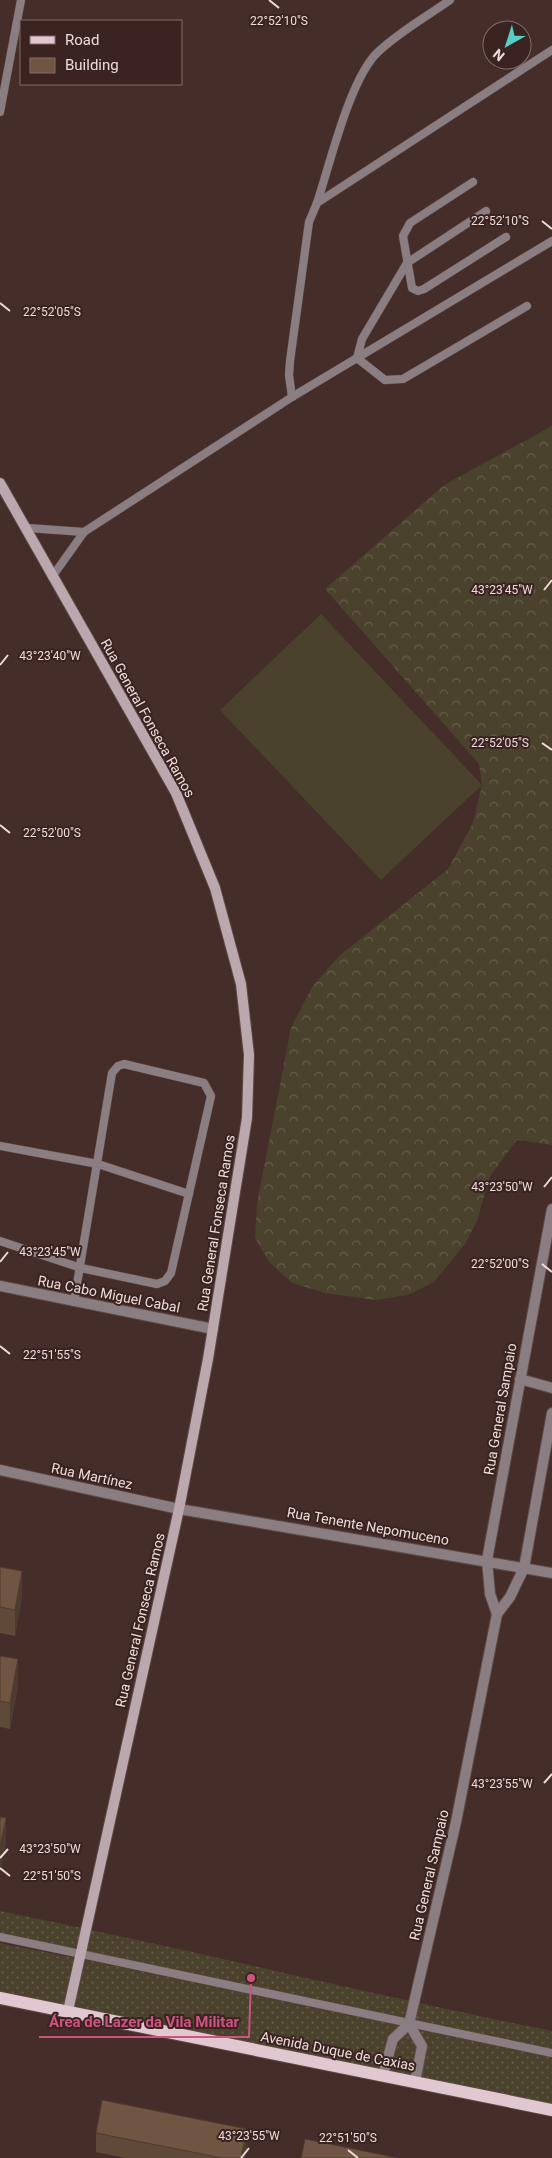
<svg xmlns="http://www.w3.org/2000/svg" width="552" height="2158" font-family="Roboto,sans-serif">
  <defs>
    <pattern id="grass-dots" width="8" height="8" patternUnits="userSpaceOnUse" patternTransform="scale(1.25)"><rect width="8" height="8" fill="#4a422c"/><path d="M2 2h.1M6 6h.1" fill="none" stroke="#645d4a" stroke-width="1.8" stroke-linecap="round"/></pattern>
    <pattern id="forest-crowns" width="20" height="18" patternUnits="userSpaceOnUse" patternTransform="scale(1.25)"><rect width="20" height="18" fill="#4a422c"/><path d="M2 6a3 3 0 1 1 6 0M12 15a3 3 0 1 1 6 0" fill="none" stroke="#645d4a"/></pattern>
  </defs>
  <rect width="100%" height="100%" fill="#452d2a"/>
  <path fill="url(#grass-dots)" d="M 0,1911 C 185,1948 367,1994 552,2031 L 552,2114 L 0,2003 L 0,1943 L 372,2017 L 0,1937 Z"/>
  <path fill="url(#forest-crowns)" d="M 552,426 L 552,1145 L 517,1140 L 490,1176 L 477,1221 L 465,1244 L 434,1282 L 408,1295 L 375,1300 L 325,1293 L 292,1283 L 270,1263 L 255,1238 L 257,1203 L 291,1028 L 312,987 L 339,956 L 448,869 L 473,823 L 482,785 L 479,764 L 325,589 L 444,485 Z"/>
  <path fill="#4a422c" d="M 321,614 L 482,785 L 381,880 L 220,710 Z"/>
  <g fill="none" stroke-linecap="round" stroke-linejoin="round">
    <g stroke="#604946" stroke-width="9">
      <g id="lane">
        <path d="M 0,112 L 21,0"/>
        <path d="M 473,182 L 410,223 L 403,236 L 412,288 L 418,291 L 424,289 L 506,237"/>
        <path d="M 317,203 C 330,164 350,78 378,52 C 399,32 426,17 450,0"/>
        <path d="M 486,211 L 407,263 L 362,339 L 357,358 L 385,380 L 403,379 L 527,306"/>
        <path d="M 292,397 L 289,375 L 290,361 L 309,222 L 317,203 L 552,50"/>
        <path d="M 28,528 L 84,532"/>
        <path d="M 52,577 L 84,532 L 292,397 L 552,241"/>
        <path d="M 0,1146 L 98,1164 L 189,1194"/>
        <path d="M 0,1241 L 81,1268 L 157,1284 L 165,1281 L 171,1273 L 211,1096 L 204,1083 L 124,1064 L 118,1066 L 112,1073 L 74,1302"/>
        <path d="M 0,1937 L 552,2053"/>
      </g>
    </g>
    <g stroke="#604946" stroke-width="12">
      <g id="street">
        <path d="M 0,1286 L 213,1329"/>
        <path d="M 520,1379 L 552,1388"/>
        <path d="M 0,1470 L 179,1509 L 552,1573"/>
        <path d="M 497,1614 L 490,1594 L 487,1560 L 552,1209"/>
        <path d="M 409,2024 L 422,2046 L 415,2082"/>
        <path d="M 383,2075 L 393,2039 L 409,2024 L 456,1822 L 497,1614 L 510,1597 L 524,1568 L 552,1413"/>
      </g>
    </g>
    <g stroke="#604946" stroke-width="12">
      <path id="secondary" d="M 0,483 L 176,793 L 215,888 L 241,984 L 249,1055 L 247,1118 L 208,1359 L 179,1509 L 68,2011"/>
    </g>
    <g stroke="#604946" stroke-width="14">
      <path id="primary" d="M 0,1998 L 552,2110"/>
    </g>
    <use href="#lane" stroke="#8a7e82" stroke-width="8"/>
    <use href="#street" stroke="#8a7e82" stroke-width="10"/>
    <use href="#secondary" stroke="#bba7ae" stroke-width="10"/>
    <use href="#primary" stroke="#e0c7d0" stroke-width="12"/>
  </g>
  <g fill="#5f4939">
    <path d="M 0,1567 L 22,1597 L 15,1636 L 0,1633 Z"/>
    <path d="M 0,1656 L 18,1685 L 10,1729 L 0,1727 Z"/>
    <path d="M 96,2133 L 247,2149 L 245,2158 L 125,2158 L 96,2152 Z"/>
  </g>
  <g fill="#4e3c2e">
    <path d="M 22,1571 L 22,1597 L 15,1636 L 15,1610 Z"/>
    <path d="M 18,1659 L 18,1685 L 10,1729 L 10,1703 Z"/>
    <path d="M 6,1818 L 6,1844 L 0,1874 L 0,1847 Z"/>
    <path d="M 247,2129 L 247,2149 L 245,2158 L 241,2158 Z"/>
  </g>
  <g fill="#6f5542" stroke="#4e3c2e">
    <path d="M 0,1567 L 22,1571 L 15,1610 L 0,1607 Z"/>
    <path d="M 0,1656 L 18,1659 L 10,1703 L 0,1701 Z"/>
    <path d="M 0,1817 L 6,1818 L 0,1847 Z"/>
    <path d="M 102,2100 L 247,2129 L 241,2158 L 222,2158 L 96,2133 Z"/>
    <path d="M 305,2139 L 398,2158 L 301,2158 Z"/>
  </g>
  <path fill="none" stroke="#ecdcda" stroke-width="2" d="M 269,0 L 279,8M 542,221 L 552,229M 0,303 L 10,311M 544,590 L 552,580M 0,665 L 8,655M 542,743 L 552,750M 0,825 L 10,833M 544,1187 L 552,1177M 0,1262 L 8,1252M 542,1264 L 552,1272M 0,1346 L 10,1354M 544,1783 L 552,1774M 0,1858 L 8,1849M 0,1868 L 10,1876M 348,2150 L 358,2158M 241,2158 L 249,2148"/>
  <g text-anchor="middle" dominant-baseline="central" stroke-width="4" stroke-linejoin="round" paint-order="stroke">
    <g font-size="14" fill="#ecdcda" stroke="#3a2321">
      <text transform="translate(148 718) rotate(61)">Rua General Fonseca Ramos</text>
      <text transform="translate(216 1223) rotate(-81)">Rua General Fonseca Ramos</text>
      <text transform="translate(109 1294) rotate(11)">Rua Cabo Miguel Cabal</text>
      <text transform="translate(500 1409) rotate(-80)">Rua General Sampaio</text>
      <text transform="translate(92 1476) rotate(12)">Rua Martínez</text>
      <text transform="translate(368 1526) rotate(10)">Rua Tenente Nepomuceno</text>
      <text transform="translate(140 1620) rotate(-77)">Rua General Fonseca Ramos</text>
      <text transform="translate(429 1875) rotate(-77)">Rua General Sampaio</text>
      <text transform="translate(338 2051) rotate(11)">Avenida Duque de Caxias</text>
    </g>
  </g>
  <g font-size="12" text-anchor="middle" fill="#ecdcda" stroke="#3a2321" stroke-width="4" stroke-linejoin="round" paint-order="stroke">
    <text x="279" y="25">22°52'10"S</text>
    <text x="500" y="225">22°52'10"S</text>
    <text x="52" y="316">22°52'05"S</text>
    <text x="502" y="594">43°23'45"W</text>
    <text x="50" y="660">43°23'40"W</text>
    <text x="500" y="747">22°52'05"S</text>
    <text x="52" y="837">22°52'00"S</text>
    <text x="502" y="1191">43°23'50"W</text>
    <text x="50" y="1256">43°23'45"W</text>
    <text x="500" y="1268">22°52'00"S</text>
    <text x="52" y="1359">22°51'55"S</text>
    <text x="502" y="1788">43°23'55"W</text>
    <text x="50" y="1853">43°23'50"W</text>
    <text x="52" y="1880">22°51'50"S</text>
    <text x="249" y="2140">43°23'55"W</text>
    <text x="348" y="2142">22°51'50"S</text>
  </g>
  <path fill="none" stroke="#cf5381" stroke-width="2" d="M251 1978L249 2037H39"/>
  <circle fill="#cf5381" stroke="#3a2321" stroke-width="2" cx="251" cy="1978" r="5"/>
  <g font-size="15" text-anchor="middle" font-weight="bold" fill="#cf5381" stroke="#3a2321" stroke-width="4" stroke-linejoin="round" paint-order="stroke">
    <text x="144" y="2027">Área de Lazer da Vila Militar</text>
  </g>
  <rect x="20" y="20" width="162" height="65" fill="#3a2321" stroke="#816d6b"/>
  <rect x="30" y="36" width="25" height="8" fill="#e0c7d0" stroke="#816d6b"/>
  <text x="65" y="45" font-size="15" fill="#ecdcda">Road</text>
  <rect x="30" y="58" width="25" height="15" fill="#6f5542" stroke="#816d6b"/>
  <text x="65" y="70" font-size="15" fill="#ecdcda">Building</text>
  <g transform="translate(507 45) rotate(219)"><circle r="24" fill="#3a2321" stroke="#816d6b"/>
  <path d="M0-4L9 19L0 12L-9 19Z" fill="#55cec4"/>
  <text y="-8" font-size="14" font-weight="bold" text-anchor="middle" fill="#ecdcda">N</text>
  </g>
</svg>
